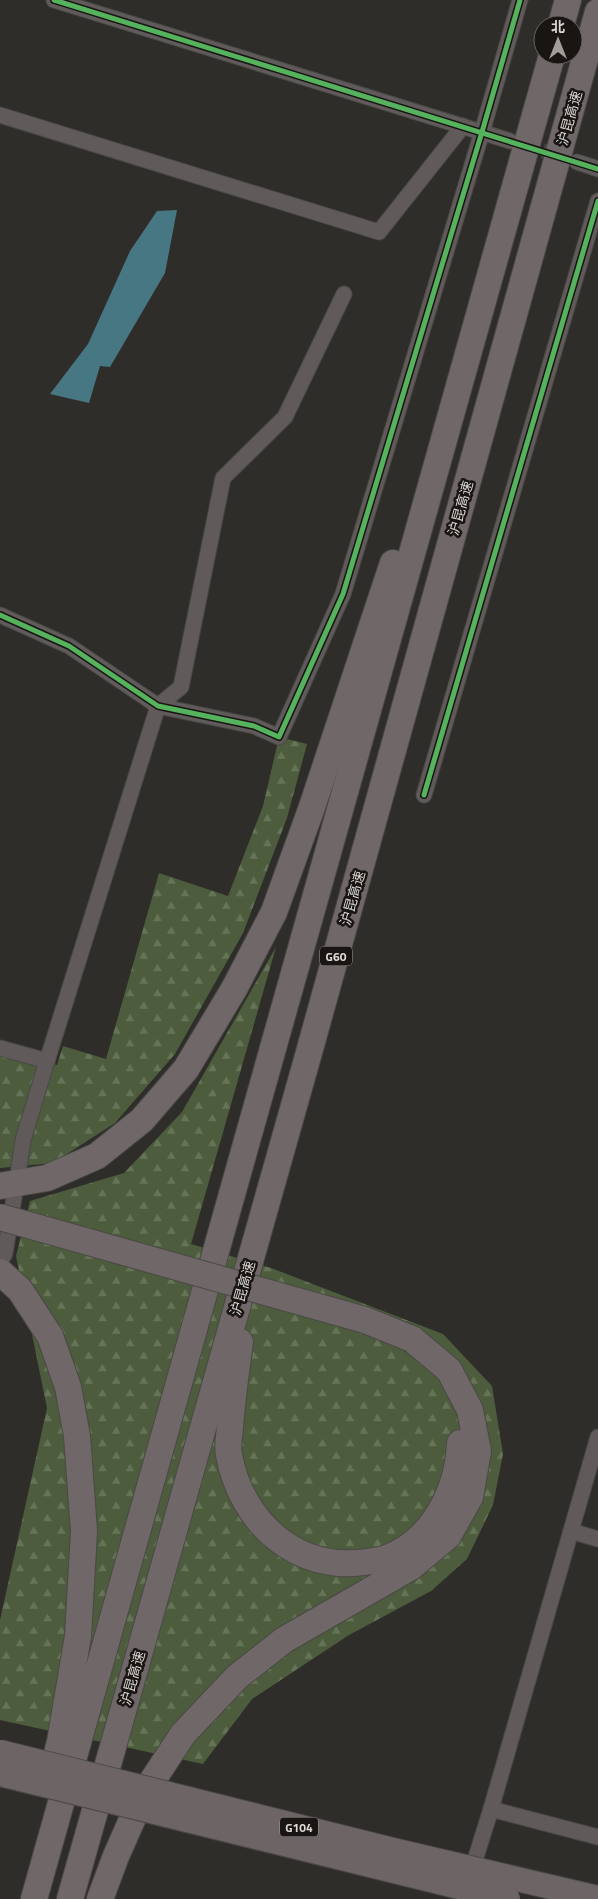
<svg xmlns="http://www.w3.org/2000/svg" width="598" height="1899" font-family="'Titillium Web','Noto Sans SC',sans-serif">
  <defs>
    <pattern id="forest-firs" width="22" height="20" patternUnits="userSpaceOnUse" patternTransform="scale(1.25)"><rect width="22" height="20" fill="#4c5c3c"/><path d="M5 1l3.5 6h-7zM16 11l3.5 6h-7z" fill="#657357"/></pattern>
  </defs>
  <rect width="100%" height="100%" fill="#2f2d2a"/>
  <g fill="url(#forest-firs)">
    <path d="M 279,737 L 307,744 L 287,818 L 243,933 L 175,1054 L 115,1123 L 53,1163 L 0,1168 L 0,1049 L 57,1065 L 63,1046 L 106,1059 L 159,873 L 228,896 L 263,806 Z"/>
    <path d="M 276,947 L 191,1244 L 271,1268 L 443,1334 L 492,1386 L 503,1454 L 493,1505 L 467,1559 L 431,1591 L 349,1635 L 252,1699 L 203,1764 L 0,1720 L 0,1620 L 47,1408 L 16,1256 L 30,1201 L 124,1173 L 182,1112 Z"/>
  </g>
  <path fill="#487784" d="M 177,210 L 165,273 L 110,367 L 100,366 L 89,403 L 50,394 L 88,344 L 130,251 L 157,211 Z"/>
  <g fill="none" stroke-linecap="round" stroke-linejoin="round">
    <path stroke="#494744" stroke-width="15" stroke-dasharray="15 8" stroke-linecap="butt" d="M 521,144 L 565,158"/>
    <g stroke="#4a4946" stroke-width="17">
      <g id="minor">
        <path d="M 54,0 L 510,141"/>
        <path d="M 0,115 L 379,232 L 463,126"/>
        <path d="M 577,162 L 598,169"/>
        <path d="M 0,615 L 69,646 L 158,706 L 254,726 L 279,737 L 343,594 L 482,132 L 520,0"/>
        <path d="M 424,795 L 598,201"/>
        <path d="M 0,1048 L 47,1061 L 23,1140 L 18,1174"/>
        <path d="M 47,1061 L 158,706 L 181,687 L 223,478 L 285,417 L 344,294"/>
        <path d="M 1,1261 L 5,1253 L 15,1192"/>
        <path d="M 571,1531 L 598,1539"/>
        <path d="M 491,1809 L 598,1437"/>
        <path d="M 470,1876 L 491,1809 L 598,1837"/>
      </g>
    </g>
    <g stroke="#4a4946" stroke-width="28">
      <g id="motorway">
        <path d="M 561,25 L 568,0"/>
        <path d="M 0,1186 L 47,1178 L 97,1156 L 142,1120 L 186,1069 L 234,989 L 274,912 L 312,807 L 393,563"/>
        <path d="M 0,1272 L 20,1290 L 50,1336 L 68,1387 L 77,1436 L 84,1531 L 78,1636 L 60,1742 L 53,1769"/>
        <path d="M 240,1342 C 236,1371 232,1399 230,1428 C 229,1437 227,1446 229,1455 C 241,1521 295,1572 365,1562 C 372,1561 381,1561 387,1558 C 433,1541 458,1490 460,1443"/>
        <path d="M 34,1899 L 552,55"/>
        <path d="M 70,1899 L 308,1056 L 598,12"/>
        <path d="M 100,1899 L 116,1856 L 143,1795 L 183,1734 L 237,1677 L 284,1640 L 411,1567 L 448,1536 L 470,1497 L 478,1451 L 470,1410 L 449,1370 L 412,1339"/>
      </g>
    </g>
    <use href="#minor" stroke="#605a5a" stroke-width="15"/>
    <use href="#motorway" stroke="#706868" stroke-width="26"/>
    <g stroke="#4a4946" stroke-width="26" stroke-linecap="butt">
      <g id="trunk-bridge">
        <path d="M 0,1752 L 397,1851 L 598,1898"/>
        <path d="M 0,1774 L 508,1899"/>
      </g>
    </g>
    <g stroke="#4a4946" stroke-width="28" stroke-linecap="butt">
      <path id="motorway-bridge" d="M 0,1217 L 365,1320 L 412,1339"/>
    </g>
    <use href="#trunk-bridge" stroke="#6d6565" stroke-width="24"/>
    <use href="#motorway-bridge" stroke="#706868" stroke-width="26"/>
    <g stroke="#181513" stroke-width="8">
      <g id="cycleway">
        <path d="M 54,0 L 598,169"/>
        <path d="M 0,615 L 69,646 L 158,706 L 254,726 L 279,737 L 343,594 L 482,132 L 520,0"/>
        <path d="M 424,795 L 598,201"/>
      </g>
    </g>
    <use href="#cycleway" stroke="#56b35d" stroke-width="5"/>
  </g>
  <g text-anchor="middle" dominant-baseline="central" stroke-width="5" stroke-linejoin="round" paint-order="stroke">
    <g fill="#181513" stroke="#a29f9c" stroke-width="1">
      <rect x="320" y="946.5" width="32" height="19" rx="4"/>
      <rect x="280" y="1817.5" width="38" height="19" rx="4"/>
    </g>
    <g font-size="12" font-weight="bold" fill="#dddad6">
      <text x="336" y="956">G60</text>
      <text x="299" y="1827">G104</text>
    </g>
    <g font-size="14" fill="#dddad6" stroke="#181513">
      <text transform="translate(569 118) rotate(-74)">沪昆高速</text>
      <text transform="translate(460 508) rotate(-74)">沪昆高速</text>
      <text transform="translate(352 898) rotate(-74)">沪昆高速</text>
      <text transform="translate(242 1288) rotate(-74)">沪昆高速</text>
      <text transform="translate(132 1678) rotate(-74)">沪昆高速</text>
    </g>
  </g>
  <g transform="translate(558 40)"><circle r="24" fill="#181513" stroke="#676461"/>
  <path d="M0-4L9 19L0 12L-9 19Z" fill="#a09d9a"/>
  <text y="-8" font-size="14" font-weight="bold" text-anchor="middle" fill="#dddad6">北</text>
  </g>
</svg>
